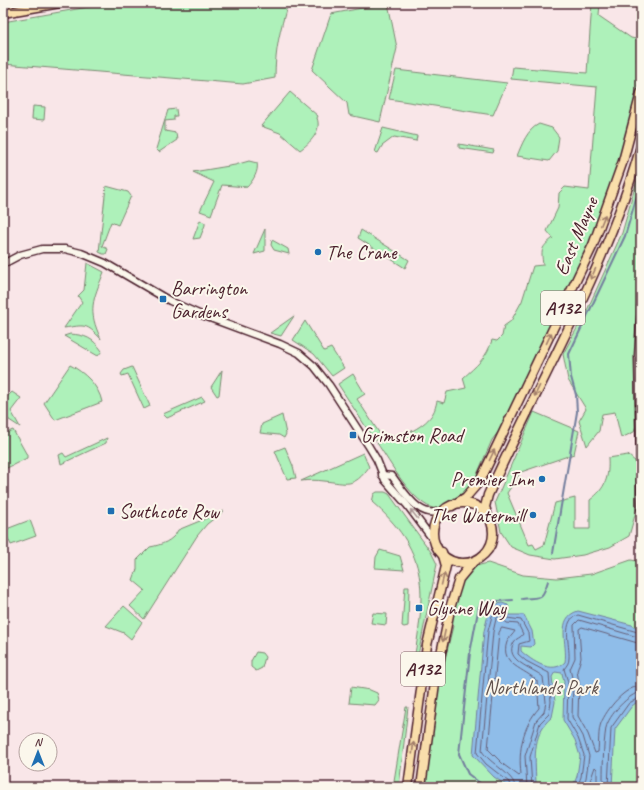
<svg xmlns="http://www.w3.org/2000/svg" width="644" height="790" font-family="Caveat,sans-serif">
  <rect width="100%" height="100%" fill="#f9e6e8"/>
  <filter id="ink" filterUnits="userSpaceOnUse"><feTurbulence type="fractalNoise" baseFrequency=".025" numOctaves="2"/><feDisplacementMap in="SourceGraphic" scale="8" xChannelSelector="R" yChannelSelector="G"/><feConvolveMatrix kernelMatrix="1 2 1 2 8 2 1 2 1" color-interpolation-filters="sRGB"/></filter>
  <g filter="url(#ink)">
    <g fill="#aef1ba" stroke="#7c8872">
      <path d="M 111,3 L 288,3 C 280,30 275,50 275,78 L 243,84 L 3,64 L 3,22 Z"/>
      <path d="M 388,3 L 397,48 L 380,122 L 349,115 L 347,103 L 312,70 L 331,14 Z"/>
      <path d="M 592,3 L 600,3 L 599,16 L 631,38 L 641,40 L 641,49 L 637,59 L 638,68 L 641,69 L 641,74 L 621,157 L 592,238 L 499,431 L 492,440 L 472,486 L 463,495 L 436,509 C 413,505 390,462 377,443 L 389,436 C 402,439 427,425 433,413 C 435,410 436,405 437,401 L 444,403 L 447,392 L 466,388 L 463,378 C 476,366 487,358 492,340 L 497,341 L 502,336 L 504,326 L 511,321 L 522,301 L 533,266 L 543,265 C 541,249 541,248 553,238 L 547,231 L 558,208 L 559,193 L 565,187 L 589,190 L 597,87 L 511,79 L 513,67 L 587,73 Z"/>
      <path d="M 396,70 L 507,83 L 493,115 L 389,99 Z"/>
      <path d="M 290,92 L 318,116 L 317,118 C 322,131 310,143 300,150 L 280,133 L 261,126 Z"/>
      <path d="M 33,106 L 45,107 L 44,120 L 32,119 Z"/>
      <path d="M 176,109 L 177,116 L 174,116 L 174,120 L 165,121 L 165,131 L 176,133 L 177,140 L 159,152 L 156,149 L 168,110 Z"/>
      <path d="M 539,124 L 552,128 L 559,137 L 557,151 L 549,161 L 517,156 C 522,144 527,130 539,124 Z"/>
      <path d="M 383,128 L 417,136 L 416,141 L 394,137 L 382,146 L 378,153 L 375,152 Z"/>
      <path d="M 459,144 L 494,150 L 493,153 L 459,148 Z"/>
      <path d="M 249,161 L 257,163 C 259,171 253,181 247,187 L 222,185 L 211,215 L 200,211 L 214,182 L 193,172 L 235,165 Z"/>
      <path d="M 641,166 L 641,288 L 636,327 L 637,407 L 639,414 L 634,432 L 621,438 L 615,412 L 602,414 L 599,431 L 587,446 L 579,421 L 586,409 L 568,380 L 563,354 L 588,308 L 622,233 Z"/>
      <path d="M 106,186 L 128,192 L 131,196 L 118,225 L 111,222 L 102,246 L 108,249 L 106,254 L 103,254 L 99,252 Z"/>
      <path d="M 200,220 L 205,223 L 205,225 L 200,238 L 193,239 Z"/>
      <path d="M 265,229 L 265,251 L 254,254 Z"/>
      <path d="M 361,230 L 409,260 L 405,268 L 358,238 Z"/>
      <path d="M 272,240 L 288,249 L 289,254 L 274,250 L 271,245 Z"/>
      <path d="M 87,263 L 104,272 C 93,300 87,310 101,339 C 86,323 85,325 64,328 L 82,302 L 78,296 L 84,290 Z"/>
      <path d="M 294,316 L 281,336 L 270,333 Z"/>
      <path d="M 305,321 L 324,351 L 331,348 L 344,368 L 332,376 L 314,354 L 293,340 Z"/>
      <path d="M 70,334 C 85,335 93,338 102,351 L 98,356 L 64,336 Z"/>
      <path d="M 70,365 C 84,372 99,386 102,402 L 55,420 L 44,403 Z"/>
      <path d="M 132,367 L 150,406 L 144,409 L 128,374 L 122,376 L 121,374 L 124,370 Z"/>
      <path d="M 222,370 L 219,395 L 217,396 L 211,387 Z"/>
      <path d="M 353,374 L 365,394 L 357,399 L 382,437 L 375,441 L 338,384 Z"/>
      <path d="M 12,392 L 21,398 L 11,411 L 20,427 L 3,416 L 3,401 Z"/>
      <path d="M 202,397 L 205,401 L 167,418 L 163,414 Z"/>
      <path d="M 534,412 L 579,431 L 574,454 L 521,472 L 507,493 L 529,545 L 533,544 L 536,549 L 544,545 L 555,503 L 575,498 L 575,529 L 590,529 L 590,500 C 606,488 609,477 608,458 L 628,455 L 637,463 L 637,508 L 629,536 L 610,547 L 583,555 L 555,559 L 530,555 L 511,547 L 501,532 L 495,502 Z"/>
      <path d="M 282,415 L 286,434 L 284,438 L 279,435 L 260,433 L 262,424 Z"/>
      <path d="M 13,430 L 27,455 L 27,458 L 3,470 L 3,434 Z"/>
      <path d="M 107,438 L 106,443 L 61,464 L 59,455 L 63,453 L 66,457 Z"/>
      <path d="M 285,447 L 293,466 L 296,478 L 287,479 L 275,451 Z"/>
      <path d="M 363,453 L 369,467 C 353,489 347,483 324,481 C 317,480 309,480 301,481 Z"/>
      <path d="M 377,492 L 385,492 L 389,494 L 431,552 L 437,564 L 418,655 L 415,654 C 426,587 427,550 372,502 L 374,494 Z"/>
      <path d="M 224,511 L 207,524 L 197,536 L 144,619 L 130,606 L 145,590 L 133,580 L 137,569 L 137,560 L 150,547 C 161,545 173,541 178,530 Z"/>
      <path d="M 30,520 L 36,536 L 11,545 L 4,530 Z"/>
      <path d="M 380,550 L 400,556 L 404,570 L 375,568 L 376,557 Z"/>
      <path d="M 631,560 L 637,561 L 641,564 L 641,787 L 425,787 L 437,691 L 443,662 L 447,651 L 453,626 L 452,615 L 463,581 L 476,566 L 488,563 L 523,575 L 557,578 L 591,574 Z"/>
      <path d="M 405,587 L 409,587 L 408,626 L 404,627 L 402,626 Z"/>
      <path d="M 124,606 L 142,622 L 131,639 L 124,633 L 106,626 Z"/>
      <path d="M 373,613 L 387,614 L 386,625 L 371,623 Z"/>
      <path d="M 256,652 L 262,653 L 265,657 L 262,668 L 256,671 L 251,667 L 251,661 Z"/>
      <path d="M 351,687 L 370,690 L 377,693 L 378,696 L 379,700 L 375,705 L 349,703 Z"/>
      <path d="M 406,707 L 408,707 L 399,787 L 393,787 Z"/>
    </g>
    <path fill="#8fbde9" stroke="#737e9d" d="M 502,603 L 508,605 L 509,615 L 524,615 L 532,631 L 534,644 L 531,647 L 521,646 L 521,651 C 532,661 552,675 565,662 C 568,644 555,618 578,611 L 632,625 L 641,630 L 641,699 L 632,706 L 615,729 L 612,787 L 573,787 L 577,776 L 580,756 L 575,740 L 563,720 L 564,682 L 562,673 L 555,672 L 552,677 L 555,702 L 552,717 C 530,735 536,762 536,787 L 509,787 L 494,777 L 473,755 L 484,631 L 488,615 L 496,604 Z"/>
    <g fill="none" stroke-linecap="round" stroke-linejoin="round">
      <g stroke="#665e77" stroke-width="1">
        <path d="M 502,628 L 515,631 C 513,635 509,637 507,642 C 499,665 526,669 537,681 L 539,708 C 523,726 518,750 521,774 L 519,776 L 504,765 L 488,749 L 499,633 Z"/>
        <path d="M 641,644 L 582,627 L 579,629 L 581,658 L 577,671 L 579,682 L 578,716 L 588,734 L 595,753 L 598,752 C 599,743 598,731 601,723 C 607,709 625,686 641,686"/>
        <path d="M 510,787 L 509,782 L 486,764 L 477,753 L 488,631 L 492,616 L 501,607 L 504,608 L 507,618 L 521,620 L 528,633 L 529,641 L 519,644 L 518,654 L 526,661 L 549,673 L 551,702 L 549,714 L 540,723 L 530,757 L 532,787"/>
        <path d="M 515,787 C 515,775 489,763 482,751 L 493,632 L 496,619 L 499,616 L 507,623 L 518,624 L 523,634 C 521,638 516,638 514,642 C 503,661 534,668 543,677 L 546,702 L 544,712 L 536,721 L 525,756 L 527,787"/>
        <path d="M 577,787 L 581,777 L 584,755 L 578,738 L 567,719 L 568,682 L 564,669 C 567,665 569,663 569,658 C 570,645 561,620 578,615 L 641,633"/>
        <path d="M 582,787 L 586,778 L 589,756 L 583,736 L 572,717 L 573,682 L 570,669 L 575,658 L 574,625 L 579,620 L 641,638"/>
        <path d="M 588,787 L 595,767 L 597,769 L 597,787"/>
        <path d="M 603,787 C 603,768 603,747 606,728 C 608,716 629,693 641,692"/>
        <path d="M 608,787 L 611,728 L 629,703 L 641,697"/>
      </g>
      <g stroke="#737e9d" stroke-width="2">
        <path d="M 553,553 L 577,412 L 576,395 L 571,377 L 569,354 L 625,236 L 641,182"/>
        <path d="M 522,599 C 541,597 542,601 548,581"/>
        <path d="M 485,787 L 468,774 L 459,754 L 470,653 L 479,606 L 483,602 L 513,600"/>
      </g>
      <g stroke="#4a1f2b" stroke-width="9">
        <g id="minor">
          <path d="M 3,264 L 20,255 L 42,249 L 65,249 L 81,253 L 105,263 L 170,301 L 199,314 L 280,344 L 299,353 L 314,366 L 329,385 L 368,445 L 377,460 L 385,480 L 407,505 L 437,545"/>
          <path d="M 382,475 L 392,476 C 405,493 421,523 446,509"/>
          <path d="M 641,509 L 638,356 L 641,306"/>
        </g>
      </g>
      <g stroke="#4a1f2b" stroke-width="11">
        <g id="major">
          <path d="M 3,4 L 10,3"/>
          <path d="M 3,13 L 60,3"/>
          <circle cx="463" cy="533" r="30"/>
          <path d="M 452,506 L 466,497 L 480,481 L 593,245 L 623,161 L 641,93"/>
          <path d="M 488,516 L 485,507 L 488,495 C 540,380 606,269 641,146"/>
          <path d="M 408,787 L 427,645 L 446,566 L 442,552"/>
          <path d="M 421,787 L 435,683 L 451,605 L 459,579 L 473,562"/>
        </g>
      </g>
      <use href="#minor" stroke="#fbf7ec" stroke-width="6"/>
      <use href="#major" stroke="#f9deab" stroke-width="8"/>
    </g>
    <defs><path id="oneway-shaft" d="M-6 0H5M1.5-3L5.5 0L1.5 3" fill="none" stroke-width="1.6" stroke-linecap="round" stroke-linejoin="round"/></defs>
    <g stroke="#a27e6b">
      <use href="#oneway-shaft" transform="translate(603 220) rotate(-68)"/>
      <use href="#oneway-shaft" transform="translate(593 274) rotate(115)"/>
      <use href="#oneway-shaft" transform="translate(549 338) rotate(-65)"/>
      <use href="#oneway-shaft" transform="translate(537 391) rotate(116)"/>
      <use href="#oneway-shaft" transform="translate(492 455) rotate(-65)"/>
      <use href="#oneway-shaft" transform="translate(443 579) rotate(-76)"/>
      <use href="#oneway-shaft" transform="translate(444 636) rotate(102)"/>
      <use href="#oneway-shaft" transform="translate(413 748) rotate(-83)"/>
    </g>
    <use stroke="#ab9695" href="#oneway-shaft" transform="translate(414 514) rotate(-128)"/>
  </g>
  <g fill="#1f6fb2" stroke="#fbf7ec" stroke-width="1.5">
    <circle cx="318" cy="252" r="4"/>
    <rect x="159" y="295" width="8" height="8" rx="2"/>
    <rect x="349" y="431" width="8" height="8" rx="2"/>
    <circle cx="542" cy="479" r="4"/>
    <rect x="107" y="507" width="8" height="8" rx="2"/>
    <circle cx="533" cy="515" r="4"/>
    <rect x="415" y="604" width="8" height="8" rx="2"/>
  </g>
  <g text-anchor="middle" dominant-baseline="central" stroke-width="4" stroke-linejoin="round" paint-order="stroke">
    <g fill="#fbf7ec" stroke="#7f6065" stroke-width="1">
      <rect x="541" y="291" width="44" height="34" rx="3"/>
      <rect x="401" y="652" width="44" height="34" rx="3"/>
    </g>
    <g font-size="19" font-weight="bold" fill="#4a1f2b">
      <text x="563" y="308">A132</text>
      <text x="423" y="669">A132</text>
    </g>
    <g font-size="20" fill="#4a1f2b" stroke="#fbf7ec">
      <text transform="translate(576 236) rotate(-67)">East Mayne</text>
    </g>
    <g font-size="20" fill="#4a1f2b" stroke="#fbf7ec" text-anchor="start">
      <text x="326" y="252">The Crane</text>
      <text x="171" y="288">Barrington<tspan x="171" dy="23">Gardens</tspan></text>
      <text x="361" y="435">Grimston Road</text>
      <text x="534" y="479" text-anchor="end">Premier Inn</text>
      <text x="119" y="511">Southcote Row</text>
      <text x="525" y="515" text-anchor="end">The Watermill</text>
      <text x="427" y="608">Glynne Way</text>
    </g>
    <g font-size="20" fill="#63544f" stroke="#fbf7ec">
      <text x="541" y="687">Northlands Park</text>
    </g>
  </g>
  <rect width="644" height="790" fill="none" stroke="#fbf7ec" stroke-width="16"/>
  <rect x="8" y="8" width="628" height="774" fill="none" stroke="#4a1f2b" stroke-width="1.5" filter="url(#ink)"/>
  <g transform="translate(38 752)"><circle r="19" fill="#fbf7ec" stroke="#b4a19f"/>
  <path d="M0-3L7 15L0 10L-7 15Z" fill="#1f6fb2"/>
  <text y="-6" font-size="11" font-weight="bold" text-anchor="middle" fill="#4a1f2b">N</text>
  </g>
</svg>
